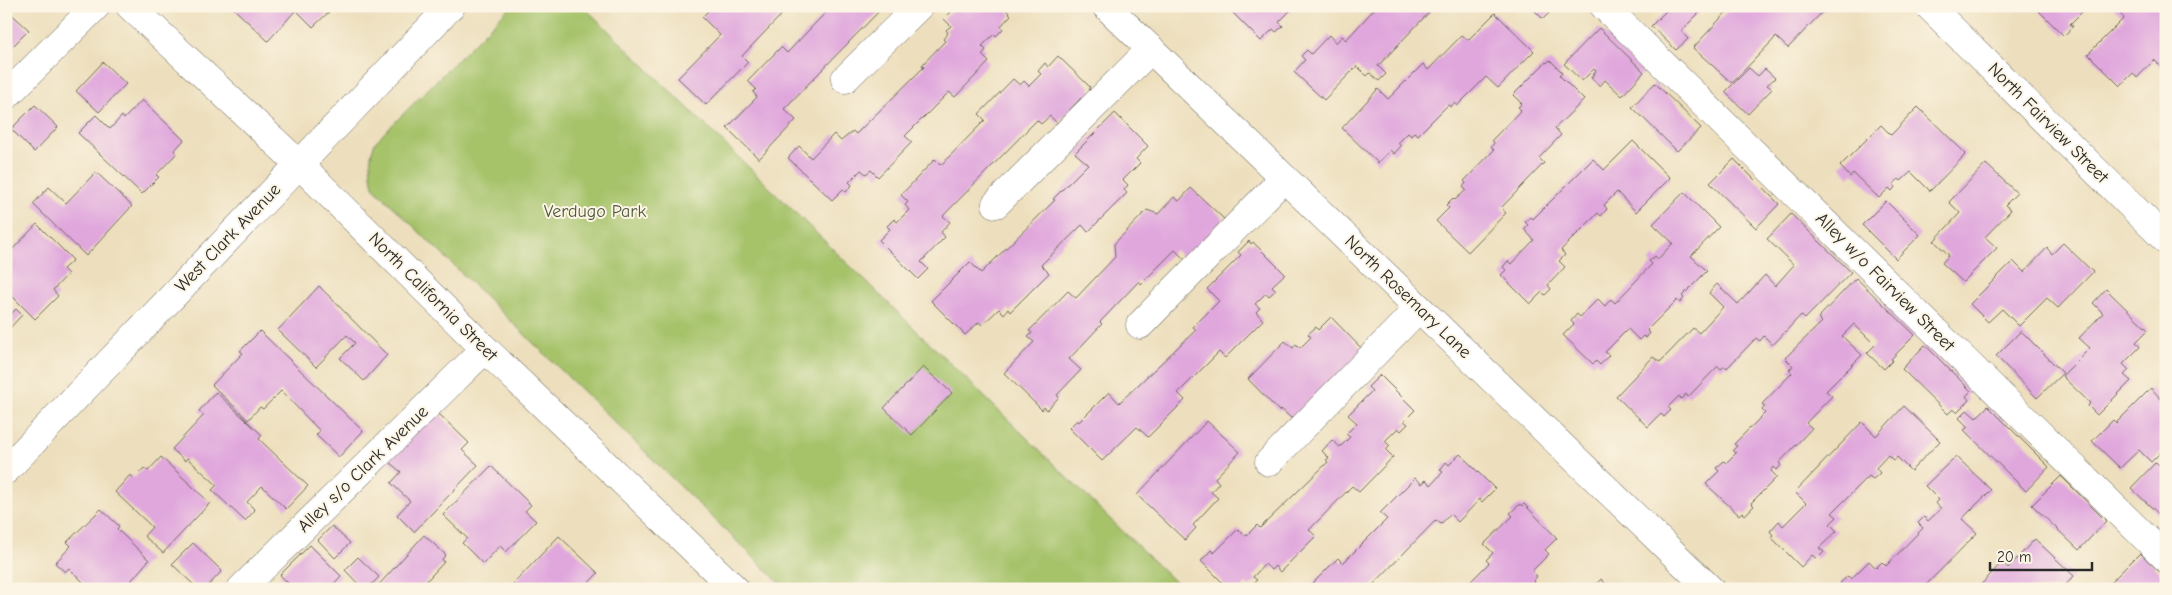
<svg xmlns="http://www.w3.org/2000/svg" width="2172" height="595" font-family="'Comic Neue',sans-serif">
  <rect width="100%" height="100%" fill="#fcf5e5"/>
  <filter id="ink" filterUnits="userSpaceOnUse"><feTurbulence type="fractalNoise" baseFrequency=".02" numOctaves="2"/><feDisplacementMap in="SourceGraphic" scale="10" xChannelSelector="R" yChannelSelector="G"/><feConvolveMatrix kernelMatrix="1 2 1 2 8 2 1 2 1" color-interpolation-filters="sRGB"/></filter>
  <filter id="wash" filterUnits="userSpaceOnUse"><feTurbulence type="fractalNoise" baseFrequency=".0096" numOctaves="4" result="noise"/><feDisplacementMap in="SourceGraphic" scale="20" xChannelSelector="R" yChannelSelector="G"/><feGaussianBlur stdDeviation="1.12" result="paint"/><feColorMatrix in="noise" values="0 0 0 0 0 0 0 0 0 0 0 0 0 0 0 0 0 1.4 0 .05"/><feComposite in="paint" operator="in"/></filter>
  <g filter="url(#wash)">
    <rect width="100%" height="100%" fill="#eddfbd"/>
    <path fill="#a6c36a" stroke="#68774a" d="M 511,6 L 583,6 L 1182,589 L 786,589 L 373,187 C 370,170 368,156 376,141 Z"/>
    <g id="blocks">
      <g fill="#e0a7dd">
        <path d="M 237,6 L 331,6 L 333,8 L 313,27 L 296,10 L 268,41 L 234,9 Z"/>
        <path d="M 713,6 L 783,6 L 786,10 L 742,56 L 748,62 L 706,105 L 678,78 L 720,35 L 702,17 Z"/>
        <path d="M 823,6 L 884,6 L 784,109 L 796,120 L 759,159 L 727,128 L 757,97 L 753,92 L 756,89 L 748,81 L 781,47 L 787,53 L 827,11 Z"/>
        <path d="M 957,6 L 1002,6 L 1011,15 L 1001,26 L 1003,29 L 996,36 L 994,34 L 982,46 L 986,50 L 982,55 L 989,62 L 955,97 L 949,92 L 905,136 L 912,142 L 878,177 L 871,170 L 866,174 L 861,170 L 849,182 L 852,185 L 846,192 L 843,189 L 832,200 L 788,158 L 799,146 L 811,158 L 834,134 L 841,141 L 853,131 L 856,134 L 924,67 L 922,65 L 945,41 L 943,39 L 948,33 L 946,30 L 951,26 L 944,19 Z"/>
        <path d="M 1236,6 L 1295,6 L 1279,22 L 1283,26 L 1276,32 L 1273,29 L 1261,41 L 1231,11 Z"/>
        <path d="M 1377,6 L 1435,6 L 1378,66 L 1386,74 L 1379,81 L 1370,73 L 1367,76 L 1357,66 L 1324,100 L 1294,72 L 1305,60 L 1301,56 L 1307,50 L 1311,54 L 1329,35 L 1336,43 L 1342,36 L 1346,40 Z"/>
        <path d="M 1530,6 L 1556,6 L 1543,19 Z"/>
        <path d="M 1671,6 L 1706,6 L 1681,31 L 1688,39 L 1676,50 L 1651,26 Z"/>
        <path d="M 1732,6 L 1825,6 L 1826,8 L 1788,48 L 1776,37 L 1732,83 L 1693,48 Z"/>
        <path d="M 2034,6 L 2088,6 L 2070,24 L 2073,26 L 2064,36 Z"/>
        <path d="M 2112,6 L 2166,6 L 2166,71 L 2154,60 L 2137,78 L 2133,73 L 2120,86 L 2088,54 L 2124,18 Z"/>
        <path d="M 6,9 L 29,30 L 7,52 L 10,55 L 6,59 Z"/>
        <path d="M 1495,13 L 1534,51 L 1498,88 L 1486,77 L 1457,106 L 1454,103 L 1451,107 L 1448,105 L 1418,135 L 1414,132 L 1411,136 L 1408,133 L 1398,143 L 1401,146 L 1394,154 L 1390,150 L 1378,163 L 1342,128 L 1378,89 L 1388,99 L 1423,64 L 1428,70 L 1462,35 L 1468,40 Z"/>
        <path d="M 1599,28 L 1644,72 L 1622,96 L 1605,80 L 1600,86 L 1591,78 L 1596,71 L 1594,69 L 1582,81 L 1564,64 Z"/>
        <path d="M 1058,56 L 1090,87 L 1089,89 L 1093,93 L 1084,102 L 1081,98 L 1057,123 L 1050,116 L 1041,124 L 1037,120 L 943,216 L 950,222 L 941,232 L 945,237 L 921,262 L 928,269 L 918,279 L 879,240 L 890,229 L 887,226 L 894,219 L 897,222 L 909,210 L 905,205 L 908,202 L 901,195 L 935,159 L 941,165 L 985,120 L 979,114 L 1013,79 L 1020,85 L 1024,81 L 1029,86 L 1041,74 L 1038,71 L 1045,63 L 1048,67 Z"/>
        <path d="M 1550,60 L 1562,72 L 1559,75 L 1584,100 L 1555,128 L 1561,135 L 1539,158 L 1544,163 L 1501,208 L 1506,213 L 1468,252 L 1436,221 L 1449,208 L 1446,205 L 1453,198 L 1455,200 L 1466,190 L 1463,187 L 1466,183 L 1464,181 L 1494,150 L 1491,147 L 1494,143 L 1492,140 L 1521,110 L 1518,107 L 1522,104 L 1513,95 L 1546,62 L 1547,63 Z"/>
        <path d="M 103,62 L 126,84 L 99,112 L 76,91 Z"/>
        <path d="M 1749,68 L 1758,76 L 1765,69 L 1775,78 L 1767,85 L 1772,89 L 1748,114 L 1725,92 Z"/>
        <path d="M 1655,83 L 1701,128 L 1677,151 L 1632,107 Z"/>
        <path d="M 142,100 L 184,140 L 174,151 L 177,153 L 156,175 L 159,177 L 142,194 L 78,133 L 96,115 L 110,129 L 122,116 L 124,119 Z"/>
        <path d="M 35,105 L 58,127 L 34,152 L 11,129 Z"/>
        <path d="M 1918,107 L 1966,154 L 1930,191 L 1911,172 L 1901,181 L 1899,179 L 1893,184 L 1895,187 L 1892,191 L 1889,188 L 1879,198 L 1853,173 L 1850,177 L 1840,166 L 1881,125 L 1891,135 Z"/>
        <path d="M 1115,113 L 1148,146 L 1136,159 L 1140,163 L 1123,180 L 1128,185 L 1124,190 L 1127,193 L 1088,232 L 1082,225 L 1041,265 L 1049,273 L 1010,312 L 1008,309 L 1004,314 L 999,309 L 982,325 L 979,322 L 965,335 L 931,301 L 970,262 L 981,273 L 1055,200 L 1053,199 L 1088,164 L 1075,153 Z"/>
        <path d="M 1633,141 L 1670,178 L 1636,212 L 1617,192 L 1604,205 L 1607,209 L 1601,216 L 1598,213 L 1561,250 L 1565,255 L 1559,261 L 1565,267 L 1548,285 L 1551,289 L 1545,295 L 1542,292 L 1530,304 L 1501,275 L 1506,270 L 1503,267 L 1508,261 L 1511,264 L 1534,240 L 1524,229 L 1528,225 L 1525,222 L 1531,217 L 1533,219 L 1593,159 L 1604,170 Z"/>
        <path d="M 1734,159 L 1779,204 L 1756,228 L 1710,183 Z"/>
        <path d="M 1986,164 L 2017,193 L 2005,205 L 2011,210 L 1985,237 L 1997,248 L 1963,282 L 1942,263 L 1949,255 L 1934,241 L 1960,213 L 1949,202 Z"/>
        <path d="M 96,172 L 132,206 L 86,256 L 33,204 L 49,187 L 66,203 Z"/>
        <path d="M 1191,188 L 1225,220 L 1186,261 L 1175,250 L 1141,284 L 1139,281 L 1100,322 L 1102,324 L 1069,359 L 1081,370 L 1057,395 L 1059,397 L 1047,410 L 1044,407 L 1042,410 L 1004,373 L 1034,342 L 1028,337 L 1032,333 L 1029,331 L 1068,291 L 1076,298 L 1115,257 L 1114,244 L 1147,210 L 1158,214 L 1174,197 L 1179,201 Z"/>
        <path d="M 1684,192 L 1719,227 L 1691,256 L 1707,271 L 1682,296 L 1684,298 L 1680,303 L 1677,300 L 1647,330 L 1650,333 L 1646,338 L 1643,336 L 1639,340 L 1628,329 L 1605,352 L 1609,355 L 1600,365 L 1596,361 L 1593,364 L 1563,335 L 1574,324 L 1571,321 L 1577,314 L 1580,317 L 1598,299 L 1605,306 L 1611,299 L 1615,303 L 1652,264 L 1649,261 L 1655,256 L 1658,259 L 1673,243 L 1653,224 Z"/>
        <path d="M 1886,201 L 1920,235 L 1896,259 L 1862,225 Z"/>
        <path d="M 1791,214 L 1851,272 L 1805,319 L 1801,315 L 1773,345 L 1764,336 L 1760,341 L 1756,338 L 1727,368 L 1725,366 L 1721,369 L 1718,366 L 1688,397 L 1686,394 L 1681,399 L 1679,396 L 1668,407 L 1671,410 L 1664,417 L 1661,414 L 1648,427 L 1616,396 L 1653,357 L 1660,362 L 1693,328 L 1699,333 L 1723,307 L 1709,293 L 1717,284 L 1738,304 L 1765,275 L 1775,286 L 1794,265 L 1767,239 Z"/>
        <path d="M 37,224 L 73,260 L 63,269 L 68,274 L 53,290 L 58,296 L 35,319 L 6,290 L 6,256 Z"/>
        <path d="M 1249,241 L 1251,244 L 1253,242 L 1285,274 L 1272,286 L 1276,290 L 1269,296 L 1266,293 L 1255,304 L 1260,308 L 1256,312 L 1263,320 L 1225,358 L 1219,352 L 1178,393 L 1185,400 L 1148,437 L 1137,427 L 1102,461 L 1069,428 L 1077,420 L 1079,422 L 1109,392 L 1119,403 L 1196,330 L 1193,327 L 1219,301 L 1207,289 L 1241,255 L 1238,252 Z"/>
        <path d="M 2063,243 L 2093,272 L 2058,308 L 2047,298 L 2019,326 L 2002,309 L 1988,322 L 1970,304 L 2013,261 L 2024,272 L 2047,248 L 2052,254 Z"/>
        <path d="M 1856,278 L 1915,335 L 1891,359 L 1893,360 L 1884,369 L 1867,353 L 1875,345 L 1854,324 L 1842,336 L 1862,355 L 1826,391 L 1832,396 L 1806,423 L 1812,428 L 1779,463 L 1781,465 L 1777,470 L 1774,467 L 1771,471 L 1777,477 L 1751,503 L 1754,506 L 1745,515 L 1742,512 L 1739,515 L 1706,484 L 1719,471 L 1716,468 L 1724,461 L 1726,463 L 1736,453 L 1733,450 L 1737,446 L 1734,444 L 1765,413 L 1762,410 L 1765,406 L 1762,404 L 1792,373 L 1789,370 L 1793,366 L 1785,358 L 1822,322 L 1818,318 Z"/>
        <path d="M 319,286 L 387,355 L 364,381 L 340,358 L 355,343 L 347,335 L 316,367 L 278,330 Z"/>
        <path d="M 2106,289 L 2148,330 L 2136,342 L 2140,347 L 2123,364 L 2129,370 L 2124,375 L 2131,381 L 2097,415 L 2088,406 L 2090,403 L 2062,376 L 2090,348 L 2079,338 L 2103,313 L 2093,303 Z"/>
        <path d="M 16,309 L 22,315 L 6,332 L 6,319 Z"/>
        <path d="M 1331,317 L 1362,349 L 1319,404 L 1291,418 L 1281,409 L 1279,411 L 1248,379 L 1285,341 L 1293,348 L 1296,344 L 1300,348 L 1311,337 L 1308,334 L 1316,327 L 1318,330 Z"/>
        <path d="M 260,331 L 363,431 L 339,457 L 316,435 L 320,431 L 281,391 L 263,409 L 260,407 L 248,420 L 212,385 L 243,353 L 240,351 Z"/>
        <path d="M 2021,331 L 2063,373 L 2037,398 L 1996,356 Z"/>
        <path d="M 1925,345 L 1971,391 L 1966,396 L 1969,400 L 1957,412 L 1953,409 L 1948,414 L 1902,369 Z"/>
        <path d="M 923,367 L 952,393 L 912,435 L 884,408 Z"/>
        <path d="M 1380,375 L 1415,410 L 1404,421 L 1408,424 L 1401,431 L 1398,428 L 1385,441 L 1390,446 L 1386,450 L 1393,457 L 1359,492 L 1352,486 L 1309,530 L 1316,536 L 1280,572 L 1275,566 L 1271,570 L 1265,564 L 1253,577 L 1257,580 L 1249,587 L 1246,584 L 1241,589 L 1229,589 L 1201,561 L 1211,550 L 1214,553 L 1238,529 L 1246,536 L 1257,525 L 1260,528 L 1328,462 L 1326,460 L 1329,458 L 1322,451 L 1332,440 L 1340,447 L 1350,437 L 1346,434 L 1357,423 L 1348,415 L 1372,391 L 1368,387 Z"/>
        <path d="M 2151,388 L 2161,399 L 2166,395 L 2166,447 L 2151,462 L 2139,450 L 2120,468 L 2092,441 L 2113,420 L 2116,423 Z"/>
        <path d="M 216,392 L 262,435 L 259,439 L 308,486 L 286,509 L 262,486 L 247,502 L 255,510 L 245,521 L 212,490 L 217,485 L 187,458 L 185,461 L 172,449 L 204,415 L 199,411 Z"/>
        <path d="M 1904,406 L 1940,441 L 1911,471 L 1897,457 L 1894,461 L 1888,455 L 1876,468 L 1880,473 L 1873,479 L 1869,476 L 1832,513 L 1837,517 L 1830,524 L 1837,531 L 1819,548 L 1824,552 L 1817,559 L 1812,555 L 1801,567 L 1771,537 L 1773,535 L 1770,531 L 1779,521 L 1783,526 L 1806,503 L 1795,492 L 1862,422 L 1876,436 Z"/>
        <path d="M 1988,406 L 2049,467 L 2026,491 L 1964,430 L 1968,427 L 1959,418 L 1967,410 L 1976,418 Z"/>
        <path d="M 436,411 L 469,443 L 462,450 L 478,465 L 414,532 L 397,515 L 410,501 L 391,483 L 401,472 L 388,461 Z"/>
        <path d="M 1207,421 L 1240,452 L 1215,478 L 1219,483 L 1211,492 L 1218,498 L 1193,525 L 1196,528 L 1185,540 L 1137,495 Z"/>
        <path d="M 1460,454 L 1495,489 L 1482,502 L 1480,499 L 1458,522 L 1450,514 L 1441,524 L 1436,520 L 1369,589 L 1307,589 L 1338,558 L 1343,563 L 1387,519 L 1380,513 L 1415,478 L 1422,484 L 1426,480 L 1431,485 L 1443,472 L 1440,470 L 1446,462 L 1449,465 Z"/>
        <path d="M 1956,456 L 1991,490 L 1962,519 L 1977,533 L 1922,589 L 1841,589 L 1844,586 L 1840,583 L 1848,576 L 1851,579 L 1869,561 L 1876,568 L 1882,562 L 1886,566 L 1923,528 L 1918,523 L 1924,517 L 1928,521 L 1941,509 L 1936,503 L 1939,500 L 1925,486 Z"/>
        <path d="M 161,457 L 210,503 L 163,553 L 144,536 L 152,527 L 115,492 L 130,475 L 134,478 L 144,468 L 148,471 Z"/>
        <path d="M 2156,462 L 2166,472 L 2166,521 L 2131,488 Z"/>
        <path d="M 491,466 L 531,505 L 525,511 L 536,521 L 506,552 L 500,546 L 483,564 L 462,543 L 467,538 L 443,515 Z"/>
        <path d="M 2061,476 L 2106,521 L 2079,550 L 2032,505 Z"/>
        <path d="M 1520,504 L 1522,506 L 1524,504 L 1557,538 L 1545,550 L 1549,554 L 1532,571 L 1537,576 L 1533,581 L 1536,584 L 1531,589 L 1463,589 L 1489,563 L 1486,560 L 1493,553 L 1484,544 L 1513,516 L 1510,513 Z"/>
        <path d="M 101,509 L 119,526 L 117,529 L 149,560 L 124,589 L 90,589 L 69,568 L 65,572 L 55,563 L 71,546 L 67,542 Z"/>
        <path d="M 332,526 L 350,543 L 335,558 L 318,540 Z"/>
        <path d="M 424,535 L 446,555 L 442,559 L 444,562 L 419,589 L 375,589 Z"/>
        <path d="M 559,536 L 598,573 L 583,589 L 519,589 L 513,584 Z"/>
        <path d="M 2035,539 L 2074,576 L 2062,589 L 1977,589 L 2002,562 L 2008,568 Z"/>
        <path d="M 193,543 L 222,571 L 205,589 L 198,589 L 172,564 Z"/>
        <path d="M 310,545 L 341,576 L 329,589 L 294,589 L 280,575 Z"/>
        <path d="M 2140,553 L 2166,578 L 2166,589 L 2118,589 L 2111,582 Z"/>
        <path d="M 358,557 L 379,577 L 367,589 L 363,589 L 345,570 Z"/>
        <path d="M 1601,579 L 1610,589 L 1592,589 Z"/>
      </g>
    </g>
  </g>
  <g filter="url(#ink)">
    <use href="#blocks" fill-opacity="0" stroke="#6f6a5e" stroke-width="1"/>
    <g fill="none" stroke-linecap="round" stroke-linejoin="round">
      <g stroke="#6f6a5e" stroke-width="29">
        <g id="minor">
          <path d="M 130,6 L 299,164 L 485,349 L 735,589"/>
          <path d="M 1106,6 L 1710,589"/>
          <path d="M 1604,6 L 2166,558"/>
          <path d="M 1929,6 L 2166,240"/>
          <path d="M 845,79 L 919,6"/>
          <path d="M 6,96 L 96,6"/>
          <path d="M 996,204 L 1151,49"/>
          <path d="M 1140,325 L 1284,178"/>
          <path d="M 1269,462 L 1419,308"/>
          <path d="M 6,470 L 451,6"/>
          <path d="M 241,589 L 485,349"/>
        </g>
      </g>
      <use href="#minor" stroke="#fff" stroke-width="28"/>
    </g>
  </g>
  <g text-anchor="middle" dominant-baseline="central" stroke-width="4" stroke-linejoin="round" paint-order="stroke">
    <g font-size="18" fill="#2b2b2b" stroke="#fcf5e5">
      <text transform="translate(2048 123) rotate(45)">North Fairview Street</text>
      <text transform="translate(228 238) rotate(-46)">West Clark Avenue</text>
      <text transform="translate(1885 282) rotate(45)">Alley w/o Fairview Street</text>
      <text transform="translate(433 297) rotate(45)">North California Street</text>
      <text transform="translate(1408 297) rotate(44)">North Rosemary Lane</text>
      <text transform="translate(363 469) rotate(-44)">Alley s/o Clark Avenue</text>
    </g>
    <g font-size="18" fill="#50593e" stroke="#fcf5e5">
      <text x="595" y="211">Verdugo Park</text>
    </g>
  </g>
  <rect width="2172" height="595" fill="none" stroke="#fcf5e5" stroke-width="25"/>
  <path d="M1990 562v8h102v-8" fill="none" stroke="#2b2b2b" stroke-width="2.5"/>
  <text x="1997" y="562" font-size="15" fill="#2b2b2b" stroke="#fcf5e5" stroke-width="4" paint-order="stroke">20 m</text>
</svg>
